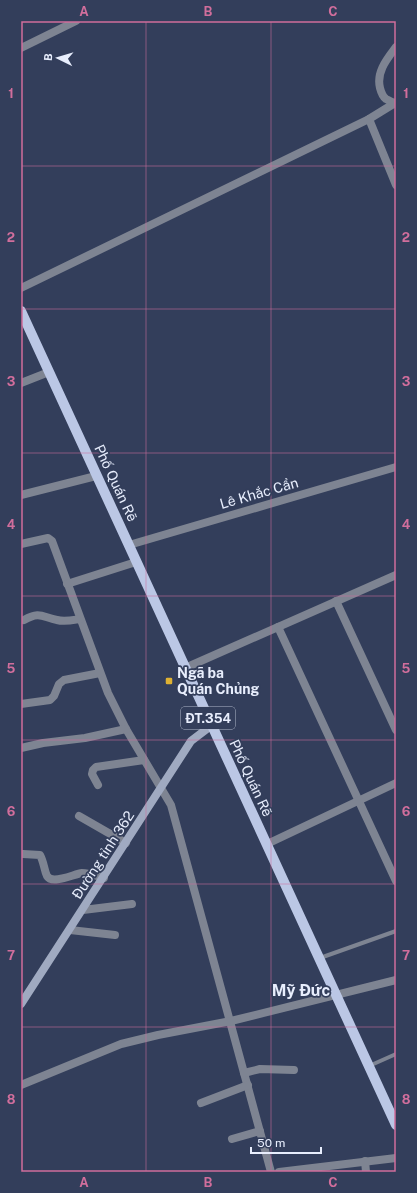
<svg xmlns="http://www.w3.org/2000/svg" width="417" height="1193" font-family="'Public Sans',sans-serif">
  <rect width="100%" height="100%" fill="#333e5b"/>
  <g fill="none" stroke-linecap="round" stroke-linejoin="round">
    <g stroke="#7e8492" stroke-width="4">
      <path d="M 320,958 L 396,931"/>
      <path d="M 369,1066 L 396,1054"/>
    </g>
    <g stroke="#7e8492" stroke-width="8">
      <path d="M 21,48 L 76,21"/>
      <path d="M 369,119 L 396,185"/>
      <path d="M 21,288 L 369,119 L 395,103 C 392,102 388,100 386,99 C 382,96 381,92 380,88 C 376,72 387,59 396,47"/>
      <path d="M 21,383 L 49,372"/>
      <path d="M 21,495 L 96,476"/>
      <path d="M 21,544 L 48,538 L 52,541 L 108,693 L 126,729 L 171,805 L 271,1172"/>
      <path d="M 129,545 L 396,467"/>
      <path d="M 67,584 L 136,562"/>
      <path d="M 336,601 L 396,730"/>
      <path d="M 24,620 C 40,611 42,617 57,620 C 65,622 73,620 80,619"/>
      <path d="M 278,627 L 396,881"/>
      <path d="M 185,668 L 396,575"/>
      <path d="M 21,704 L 50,700 L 54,696 L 59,684 L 64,680 L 100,673"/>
      <path d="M 21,748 L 43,743 L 85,738 L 126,729"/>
      <path d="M 98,785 L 92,774 L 93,770 L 96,767 L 144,760"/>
      <path d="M 79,816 L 126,843"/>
      <path d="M 267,844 L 396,783"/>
      <path d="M 23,854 L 40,855 C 44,862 44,870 47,876 C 52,885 74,874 82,873 C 89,873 97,876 104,878"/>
      <path d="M 83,910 L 132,904"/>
      <path d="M 70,930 L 115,935"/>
      <path d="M 244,1073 L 260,1069 L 294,1070"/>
      <path d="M 21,1085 L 121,1044 L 158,1035 L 231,1021 L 396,980"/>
      <path d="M 201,1103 L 248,1085"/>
      <path d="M 232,1139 L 260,1131"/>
      <path d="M 365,1161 L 366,1172"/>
      <path d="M 279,1172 L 396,1158"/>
    </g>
    <path stroke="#a0aac1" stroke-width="8" d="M 21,1004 L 191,741 L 212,725"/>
    <path stroke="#bbc7e5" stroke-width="10" d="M 21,311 L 396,1125"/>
  </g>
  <path fill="none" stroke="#d16e9c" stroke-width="1" stroke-opacity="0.55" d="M 146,21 L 146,1172M 271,21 L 271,1172M 21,166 L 396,166M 21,309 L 396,309M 21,453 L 396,453M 21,596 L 396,596M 21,740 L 396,740M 21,884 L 396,884M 21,1027 L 396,1027"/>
  <rect fill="#deb133" stroke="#333e5b" stroke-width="1.5" x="165" y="677" width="8" height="8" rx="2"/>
  <g text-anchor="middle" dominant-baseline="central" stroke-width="3.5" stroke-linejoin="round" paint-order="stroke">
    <rect fill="#333e5b" stroke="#b2b9cc" stroke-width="1" x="181" y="707" width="54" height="22" rx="3"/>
    <g font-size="13" font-weight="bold" fill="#e8eefd">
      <text x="208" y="718">ĐT.354</text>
    </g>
    <g font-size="14" fill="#e8eefd" stroke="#333e5b">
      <text transform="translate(116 483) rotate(65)">Phố Quán Rẽ</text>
      <text transform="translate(259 493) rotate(-16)">Lê Khắc Cẩn</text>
      <text transform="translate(251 778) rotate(65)">Phố Quán Rẽ</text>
      <text transform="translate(103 855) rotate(-57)">Đường tỉnh 362</text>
    </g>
    <g font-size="14" font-weight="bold" fill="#e8eefd" stroke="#333e5b" text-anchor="start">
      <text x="177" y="673">Ngã ba<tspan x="177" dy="16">Quán Chủng</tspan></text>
    </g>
    <g font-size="16" font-weight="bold" fill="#e8eefd" stroke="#333e5b">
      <text x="301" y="990">Mỹ Đức</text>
    </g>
  </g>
  <rect width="417" height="1193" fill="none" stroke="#333e5b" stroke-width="44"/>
  <g transform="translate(58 58) rotate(275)" stroke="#333e5b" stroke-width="3" paint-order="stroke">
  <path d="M0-3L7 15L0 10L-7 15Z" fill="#e8eefd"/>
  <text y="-6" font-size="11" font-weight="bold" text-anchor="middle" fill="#e8eefd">B</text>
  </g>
  <path d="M251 1147v6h70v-6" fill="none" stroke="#e8eefd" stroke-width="2"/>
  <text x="257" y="1147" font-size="12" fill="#e8eefd" stroke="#333e5b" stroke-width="3" paint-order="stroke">50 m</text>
  <rect x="22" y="22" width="373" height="1149" fill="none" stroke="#d16e9c" stroke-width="1.5"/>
  <g font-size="13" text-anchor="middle" font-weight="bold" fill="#d16e9c">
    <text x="84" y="16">A</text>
    <text x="208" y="16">B</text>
    <text x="333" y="16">C</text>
    <text x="11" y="98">1</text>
    <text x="406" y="98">1</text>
    <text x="11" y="242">2</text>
    <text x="406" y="242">2</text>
    <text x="11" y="386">3</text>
    <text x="406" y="386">3</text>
    <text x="11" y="529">4</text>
    <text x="406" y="529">4</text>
    <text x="11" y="673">5</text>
    <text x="406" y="673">5</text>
    <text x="11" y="816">6</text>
    <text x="406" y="816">6</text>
    <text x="11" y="960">7</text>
    <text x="406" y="960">7</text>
    <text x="11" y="1104">8</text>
    <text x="406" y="1104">8</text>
    <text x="84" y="1187">A</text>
    <text x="208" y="1187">B</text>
    <text x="333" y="1187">C</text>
  </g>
</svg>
